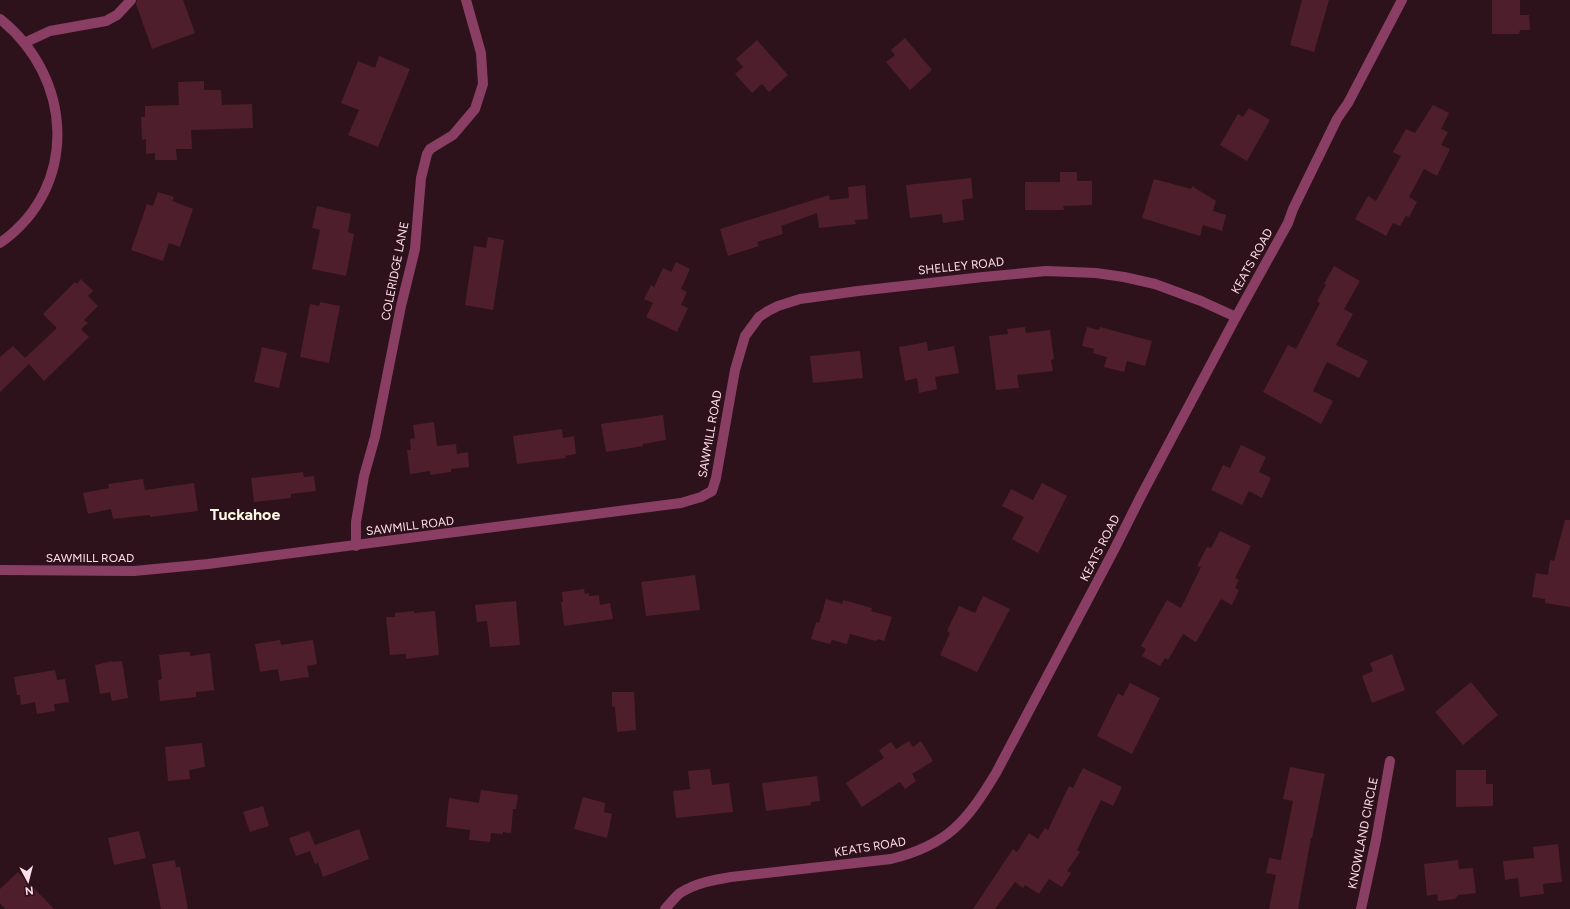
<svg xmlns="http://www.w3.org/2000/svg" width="1570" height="909" font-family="Figtree,sans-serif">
  <rect width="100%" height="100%" fill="#2d121b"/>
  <g fill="#4e1e2d">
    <path d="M 137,0 L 183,0 L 195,33 L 152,49 L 136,4 Z"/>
    <path d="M 1302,0 L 1329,0 L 1314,52 L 1290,45 Z"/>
    <path d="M 1492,0 L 1520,0 L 1520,15 L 1529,15 L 1530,30 L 1520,30 L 1519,34 L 1492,34 Z"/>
    <path d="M 905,38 L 932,70 L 910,90 L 886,62 L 895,55 L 891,50 Z"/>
    <path d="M 757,40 L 788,75 L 769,92 L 762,84 L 752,93 L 735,74 L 743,67 L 736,59 Z"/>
    <path d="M 379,56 L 410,69 L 378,147 L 348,135 L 359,110 L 341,103 L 358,61 L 375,68 Z"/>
    <path d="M 204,81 L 204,90 L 221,90 L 222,105 L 252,104 L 253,128 L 191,130 L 192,149 L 176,149 L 177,160 L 155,160 L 155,153 L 146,154 L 146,139 L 142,140 L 141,117 L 145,117 L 145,106 L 179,105 L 178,82 Z"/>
    <path d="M 1433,105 L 1449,113 L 1441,129 L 1448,132 L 1441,145 L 1450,149 L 1437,176 L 1424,169 L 1409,197 L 1417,202 L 1409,217 L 1406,216 L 1400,226 L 1393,223 L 1386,236 L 1355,219 L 1368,196 L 1376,201 L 1401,156 L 1393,152 L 1406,129 L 1415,133 Z"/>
    <path d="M 1249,108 L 1270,120 L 1247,161 L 1220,145 L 1238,114 L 1243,117 Z"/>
    <path d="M 1060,172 L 1077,172 L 1077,181 L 1092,181 L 1092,205 L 1063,206 L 1064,210 L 1025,210 L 1025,182 L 1060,182 Z"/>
    <path d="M 971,178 L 973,198 L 962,200 L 964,220 L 943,223 L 942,214 L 910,218 L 906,185 Z"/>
    <path d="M 1154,179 L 1191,189 L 1192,186 L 1216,201 L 1213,211 L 1226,215 L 1222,231 L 1203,225 L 1200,236 L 1142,218 Z"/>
    <path d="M 865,185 L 868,219 L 855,220 L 856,224 L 819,228 L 817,213 L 781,226 L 783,234 L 757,242 L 759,246 L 728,256 L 720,229 L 829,195 L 830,200 L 849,198 L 848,187 Z"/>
    <path d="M 158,192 L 174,197 L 172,201 L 193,209 L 180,247 L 169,243 L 163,261 L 131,250 L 147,204 L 153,206 Z"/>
    <path d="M 317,206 L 351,214 L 348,232 L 354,234 L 346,276 L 312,269 L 320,230 L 312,228 Z"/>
    <path d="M 488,237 L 504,240 L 493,310 L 465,305 L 474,246 L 486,248 Z"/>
    <path d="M 676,262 L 690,269 L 681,289 L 687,292 L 681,305 L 688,308 L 677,332 L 646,317 L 653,303 L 644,299 L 651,285 L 654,287 L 663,268 L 671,272 Z"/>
    <path d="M 1334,266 L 1360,281 L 1344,309 L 1353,314 L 1336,345 L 1368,361 L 1359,378 L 1327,362 L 1313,391 L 1333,401 L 1321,424 L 1263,392 L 1288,345 L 1296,349 L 1320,303 L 1317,301 L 1326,285 L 1324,284 Z"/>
    <path d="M 81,279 L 93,291 L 88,296 L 98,306 L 84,320 L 88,323 L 81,329 L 89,337 L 44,381 L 29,364 L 0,392 L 0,357 L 13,346 L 25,358 L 57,328 L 43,314 L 75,282 L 77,284 Z"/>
    <path d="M 320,302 L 340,306 L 329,363 L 300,357 L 310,304 L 319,306 Z"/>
    <path d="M 1025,327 L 1026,333 L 1050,330 L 1054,359 L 1051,360 L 1053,371 L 1017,375 L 1019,388 L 996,390 L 989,336 L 1008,334 L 1007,329 Z"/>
    <path d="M 1087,327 L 1099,330 L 1100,327 L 1152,341 L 1145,366 L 1127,361 L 1124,372 L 1104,367 L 1107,357 L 1093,353 L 1094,349 L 1082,346 Z"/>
    <path d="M 927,342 L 928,351 L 954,346 L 959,373 L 935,377 L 937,389 L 919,393 L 917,378 L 905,381 L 899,347 Z"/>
    <path d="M 262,347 L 287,353 L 279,388 L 254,382 Z"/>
    <path d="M 860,351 L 863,378 L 813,383 L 810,356 Z"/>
    <path d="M 663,415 L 666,440 L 643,444 L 643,446 L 606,452 L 601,424 Z"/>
    <path d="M 434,422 L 437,446 L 456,444 L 457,454 L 468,452 L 469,467 L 451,469 L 451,472 L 430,475 L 430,471 L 410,474 L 407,450 L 411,450 L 410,439 L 415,438 L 413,425 Z"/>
    <path d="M 562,429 L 563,438 L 574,436 L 576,454 L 565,456 L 566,458 L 517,464 L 513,436 Z"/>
    <path d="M 1241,445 L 1266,457 L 1259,472 L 1271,478 L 1262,498 L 1249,491 L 1242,505 L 1211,490 L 1223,465 L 1230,468 Z"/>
    <path d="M 303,472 L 304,477 L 314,476 L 316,491 L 291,494 L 291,498 L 254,502 L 251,478 Z"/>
    <path d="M 143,479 L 145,490 L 194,483 L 198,511 L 150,517 L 150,515 L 113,519 L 111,509 L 88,514 L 83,493 L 109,488 L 108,484 Z"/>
    <path d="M 1042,483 L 1067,496 L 1038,553 L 1012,539 L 1024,517 L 1002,506 L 1011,489 L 1033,500 Z"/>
    <path d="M 1565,520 L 1570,520 L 1570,607 L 1545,603 L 1545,599 L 1532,597 L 1536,573 L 1548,575 L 1550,560 L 1554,561 Z"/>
    <path d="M 1220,531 L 1251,546 L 1235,578 L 1239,580 L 1235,588 L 1239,590 L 1232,605 L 1221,599 L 1196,642 L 1183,634 L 1168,660 L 1165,658 L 1160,666 L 1142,656 L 1146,649 L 1141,646 L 1167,600 L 1181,608 L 1201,567 L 1197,566 L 1207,547 L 1211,548 Z"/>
    <path d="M 695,575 L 700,610 L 646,616 L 641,582 Z"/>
    <path d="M 584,589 L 585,594 L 589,593 L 589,596 L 599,595 L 600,605 L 610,603 L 613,619 L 564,626 L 561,602 L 563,602 L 562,592 Z"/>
    <path d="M 983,596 L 1010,609 L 977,672 L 940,655 L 950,633 L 947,631 L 959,606 L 975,613 Z"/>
    <path d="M 826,599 L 842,604 L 843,600 L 872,608 L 871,611 L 892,617 L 884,641 L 878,639 L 876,641 L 850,634 L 847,644 L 832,640 L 830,644 L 811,639 L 816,622 L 819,623 Z"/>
    <path d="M 516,601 L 520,645 L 490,647 L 487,621 L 477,622 L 475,605 Z"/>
    <path d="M 414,611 L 414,613 L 435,611 L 439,655 L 406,659 L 406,654 L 390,655 L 386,617 L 395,617 L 395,613 Z"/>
    <path d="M 280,640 L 281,645 L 313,640 L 317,664 L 307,666 L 309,677 L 280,681 L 278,669 L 260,672 L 255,644 Z"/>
    <path d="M 183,652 L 190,652 L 190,656 L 210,653 L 214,690 L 196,692 L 196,697 L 160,701 L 158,680 L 162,679 L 159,655 Z"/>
    <path d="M 1392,654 L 1405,690 L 1372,703 L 1362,676 L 1373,671 L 1370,663 Z"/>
    <path d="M 112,661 L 113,662 L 122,661 L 128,698 L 112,701 L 110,692 L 100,694 L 95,665 Z"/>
    <path d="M 55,670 L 57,680 L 65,679 L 69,702 L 54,704 L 55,711 L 37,714 L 35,702 L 21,705 L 20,695 L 17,695 L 14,677 Z"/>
    <path d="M 1471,682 L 1498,715 L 1463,745 L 1435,712 Z"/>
    <path d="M 1130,683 L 1160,698 L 1132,754 L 1097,736 L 1118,693 L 1123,696 Z"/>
    <path d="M 612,692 L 634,692 L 636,730 L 617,732 L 615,707 L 612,706 Z"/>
    <path d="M 909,741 L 913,747 L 921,741 L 933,761 L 912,774 L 916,781 L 905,789 L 900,782 L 862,807 L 846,783 L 884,758 L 879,750 L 891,742 L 896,749 Z"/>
    <path d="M 202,743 L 205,767 L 189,770 L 190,779 L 168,781 L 165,747 Z"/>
    <path d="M 1290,767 L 1325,774 L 1312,838 L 1311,838 L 1298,909 L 1269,909 L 1276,875 L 1266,873 L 1269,858 L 1281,860 L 1293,801 L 1283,799 Z"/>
    <path d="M 1083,768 L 1122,787 L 1113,806 L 1101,800 L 1077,850 L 1080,852 L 1067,871 L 1071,873 L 1062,887 L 1049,879 L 1039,894 L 1025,885 L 1023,888 L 1015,882 L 995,909 L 973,909 L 1013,849 L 1017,852 L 1029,833 L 1038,839 L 1045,828 L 1048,830 L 1069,786 L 1073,788 Z"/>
    <path d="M 710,769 L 712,785 L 729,783 L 733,812 L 676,818 L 673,791 L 690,789 L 688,771 Z"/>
    <path d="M 1456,770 L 1486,770 L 1486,784 L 1493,784 L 1493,806 L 1456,807 Z"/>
    <path d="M 817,776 L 820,801 L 811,802 L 811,805 L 766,811 L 762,783 Z"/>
    <path d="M 481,790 L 518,795 L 516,809 L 513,809 L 511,833 L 503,832 L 503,834 L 491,833 L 490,842 L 469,840 L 470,830 L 446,827 L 449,798 L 479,803 Z"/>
    <path d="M 583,797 L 605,803 L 604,812 L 612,814 L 607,838 L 574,829 Z"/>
    <path d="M 263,806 L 269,826 L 250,832 L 243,812 Z"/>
    <path d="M 359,829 L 369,859 L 323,877 L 318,863 L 315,864 L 310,851 L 296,856 L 289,838 L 309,831 L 315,845 Z"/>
    <path d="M 139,831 L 146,858 L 114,865 L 108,838 Z"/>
    <path d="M 1558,844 L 1562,882 L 1543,884 L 1544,894 L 1520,897 L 1518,878 L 1505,880 L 1503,861 L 1534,858 L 1533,847 Z"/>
    <path d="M 175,860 L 176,867 L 180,867 L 188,909 L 161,909 L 152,864 Z"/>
    <path d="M 1458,860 L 1459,869 L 1473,868 L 1476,893 L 1458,895 L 1455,899 L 1438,901 L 1437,894 L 1427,896 L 1424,864 Z"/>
    <path d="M 18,872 L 54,909 L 5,909 L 0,903 L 0,889 Z"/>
  </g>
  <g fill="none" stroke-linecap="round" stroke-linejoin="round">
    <g stroke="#8b3e63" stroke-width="10">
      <path d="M 0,19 C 73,77 80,187 0,243"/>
      <path d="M 24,43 L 50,31 L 106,21 L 117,15 L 131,0"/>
      <path d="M 356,546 L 356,522 L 364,476 L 375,437 L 401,306 L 415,249 L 421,178 L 427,154 L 430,149 L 453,135 L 475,109 L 483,84 L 481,53 L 466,0"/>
      <path d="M 0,570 L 134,571 L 208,564 L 681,503 L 701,497 L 712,491 L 716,478 L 735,370 L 745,336 L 759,317 L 768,311 L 778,306 L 800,299 L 858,291 L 983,277 L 1046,271 L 1096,273 L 1124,277 L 1155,284 L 1201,301 L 1236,317"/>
      <path d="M 665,909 C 670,904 675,897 680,893 C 696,883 713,880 731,877 L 891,859 C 948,845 967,821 996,773 L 1114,550 L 1141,496 L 1236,317 L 1288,223 L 1293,209 L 1337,119 L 1348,103 L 1402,0"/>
      <path d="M 1361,909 L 1376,840 L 1390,761"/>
    </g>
  </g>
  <g text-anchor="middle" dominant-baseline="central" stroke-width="3" stroke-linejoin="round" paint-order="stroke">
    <g font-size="12" fill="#ffdeeb" stroke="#2d121b">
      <text transform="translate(1252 261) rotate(-61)">KEATS ROAD</text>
      <text transform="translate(961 266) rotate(-6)">SHELLEY ROAD</text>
      <text transform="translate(395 271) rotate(-79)">COLERIDGE LANE</text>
      <text transform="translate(710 434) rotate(-80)">SAWMILL ROAD</text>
      <text transform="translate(410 526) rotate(-7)">SAWMILL ROAD</text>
      <text transform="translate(1100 548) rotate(-63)">KEATS ROAD</text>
      <text x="90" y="558">SAWMILL ROAD</text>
      <text transform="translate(1363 833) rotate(-79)">KNOWLAND CIRCLE</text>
      <text transform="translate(870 847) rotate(-9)">KEATS ROAD</text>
    </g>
    <g font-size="16" font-weight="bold" fill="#fffae0" stroke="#2d121b">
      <text x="245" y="514">Tuckahoe</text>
    </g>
  </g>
  <g transform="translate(28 881) rotate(173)" stroke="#2d121b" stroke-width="3" paint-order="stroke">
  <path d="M0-3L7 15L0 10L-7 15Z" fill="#ffdeeb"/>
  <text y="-6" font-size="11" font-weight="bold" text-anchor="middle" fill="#ffdeeb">N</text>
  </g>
</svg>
